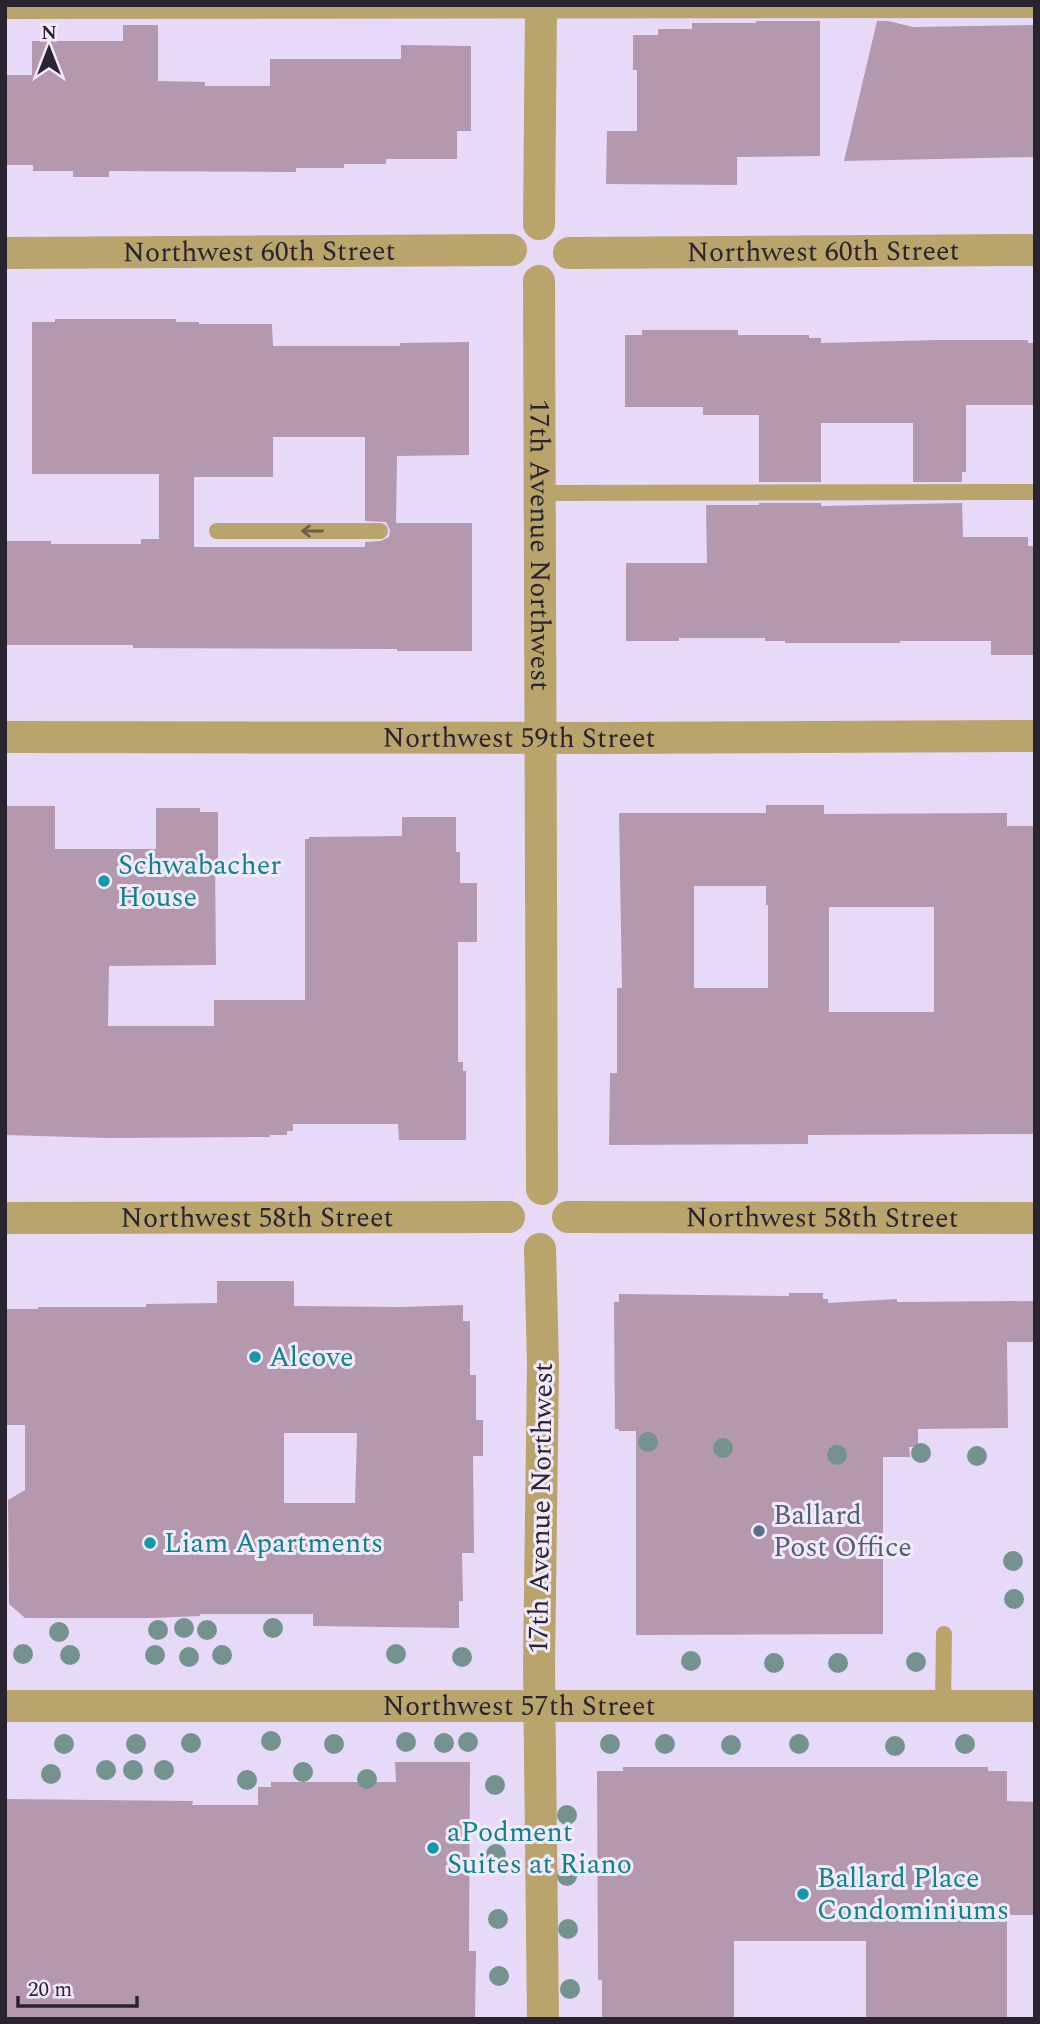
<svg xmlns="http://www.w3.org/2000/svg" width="1040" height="2024" font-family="Spectral,serif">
  <rect width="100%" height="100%" fill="#e7daf8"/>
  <g fill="#b398ae" fill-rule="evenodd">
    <path d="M 756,21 L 820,21 L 820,156 L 737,157 L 737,185 L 606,184 L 607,131 L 637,131 L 637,70 L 633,70 L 633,35 L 658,35 L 658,29 L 692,29 L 692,23 L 756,23 Z"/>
    <path d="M 877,21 L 888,21 L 913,27 L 1035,25 L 1035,157 L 844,161 Z"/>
    <path d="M 123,25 L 158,25 L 158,81 L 205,82 L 205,86 L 270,86 L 270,59 L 401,59 L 401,45 L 471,46 L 471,131 L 457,131 L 457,159 L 386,159 L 386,164 L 344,164 L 344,168 L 296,168 L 296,172 L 109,171 L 109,177 L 73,177 L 73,171 L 33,171 L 33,165 L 5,165 L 5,75 L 32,75 L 32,41 L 123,41 Z"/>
    <path d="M 55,319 L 176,319 L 176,322 L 199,322 L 199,324 L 272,324 L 273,346 L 400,346 L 400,343 L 469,342 L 469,455 L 397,456 L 396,523 L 472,523 L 472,651 L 397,651 L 397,649 L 133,648 L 133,645 L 5,645 L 5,541 L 51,541 L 51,544 L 141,544 L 141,539 L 159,539 L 159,474 L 32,474 L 32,322 L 55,322 ZM 273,437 L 365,437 L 365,521 L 386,522 L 390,530 L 389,537 L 381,541 L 365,542 L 365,547 L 194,547 L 194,477 L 273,477 Z"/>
    <path d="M 642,330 L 738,330 L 738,335 L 809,335 L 809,338 L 821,338 L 821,343 L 938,340 L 1028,340 L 1028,343 L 1035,343 L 1035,405 L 966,405 L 966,472 L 962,472 L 962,482 L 913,482 L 913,423 L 821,423 L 821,482 L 759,482 L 759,415 L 703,415 L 703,407 L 625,407 L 625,335 L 642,335 Z"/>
    <path d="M 759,503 L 821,503 L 821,506 L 962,503 L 963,537 L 1028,537 L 1028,546 L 1035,546 L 1035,655 L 991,655 L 991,641 L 900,641 L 900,643 L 785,643 L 785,641 L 765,641 L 765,638 L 679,638 L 679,641 L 626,641 L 626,563 L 707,563 L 706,505 L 759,505 Z"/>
    <path d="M 766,805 L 824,805 L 824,814 L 1007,813 L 1007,826 L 1035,826 L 1035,1134 L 808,1135 L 808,1144 L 609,1145 L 610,1073 L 617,1073 L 617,988 L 622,988 L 619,813 L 766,813 ZM 694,886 L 766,886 L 766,905 L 768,905 L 768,988 L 694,988 ZM 829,907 L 934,907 L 934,1012 L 829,1012 Z"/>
    <path d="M 5,806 L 55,806 L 55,849 L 156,849 L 156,808 L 200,808 L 200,812 L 218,812 L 218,860 L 215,860 L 216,965 L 109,966 L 108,1026 L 214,1026 L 214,1000 L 305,1000 L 305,839 L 309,839 L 309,837 L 402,836 L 402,817 L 456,817 L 456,852 L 460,852 L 460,883 L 477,883 L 477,942 L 458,942 L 458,1062 L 463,1062 L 463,1071 L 466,1071 L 466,1140 L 399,1140 L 398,1124 L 293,1124 L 293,1131 L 287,1131 L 287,1135 L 270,1135 L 270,1137 L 107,1138 L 5,1135 Z"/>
    <path d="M 217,1281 L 294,1281 L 294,1306 L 400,1307 L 463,1305 L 463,1321 L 470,1321 L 470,1375 L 476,1375 L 476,1420 L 483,1420 L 483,1456 L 473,1456 L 474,1553 L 462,1553 L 463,1601 L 459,1601 L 459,1628 L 313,1626 L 313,1614 L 200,1614 L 200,1616 L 152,1618 L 25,1618 L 9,1604 L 8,1500 L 25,1490 L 25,1425 L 5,1425 L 5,1309 L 38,1309 L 38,1307 L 146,1307 L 146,1304 L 217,1303 ZM 284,1433 L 357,1433 L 355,1503 L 284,1503 Z"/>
    <path d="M 789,1293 L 823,1293 L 823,1299 L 828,1299 L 828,1303 L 897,1299 L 897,1302 L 1035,1301 L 1035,1342 L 1007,1342 L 1008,1428 L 918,1429 L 918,1447 L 909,1447 L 910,1457 L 883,1457 L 883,1634 L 636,1635 L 636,1431 L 619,1431 L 619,1429 L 615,1429 L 614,1302 L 619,1302 L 619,1294 L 789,1296 Z"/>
    <path d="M 395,1762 L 470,1762 L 469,1951 L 476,1951 L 475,2019 L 5,2019 L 5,1799 L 193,1801 L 192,1805 L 258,1805 L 258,1787 L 271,1787 L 271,1782 L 396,1782 Z"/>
    <path d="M 623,1767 L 988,1767 L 988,1771 L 1007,1771 L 1007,1801 L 1035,1802 L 1035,1915 L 1007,1915 L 1007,2019 L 866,2019 L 866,1941 L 734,1941 L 734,2019 L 602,2019 L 602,1980 L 598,1980 L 597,1771 L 623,1771 Z"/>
  </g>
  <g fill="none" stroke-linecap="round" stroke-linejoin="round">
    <g stroke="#b9a56b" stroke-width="16">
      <path d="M 5,11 L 1035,10"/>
      <path d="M 540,493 L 1035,492"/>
      <path d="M 217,531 L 380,531"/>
      <path d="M 943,1706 L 944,1634"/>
    </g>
    <g stroke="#b9a56b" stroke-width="32">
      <path d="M 539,224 L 541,5"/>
      <path id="s1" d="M 5,253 L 511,250"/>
      <path id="s2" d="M 569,253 L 1035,250"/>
      <path id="s3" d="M 539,281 L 542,1189"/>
      <path id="s4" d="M 5,737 L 602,738 L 1035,736"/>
      <path id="s5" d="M 568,1217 L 1035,1218"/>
      <path id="s6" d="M 5,1218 L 509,1217"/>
      <path d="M 540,1249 L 543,1364 L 539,1667 L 543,2019"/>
      <path id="s7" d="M 5,1706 L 1035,1706"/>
    </g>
  </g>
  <g fill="#75938e">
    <circle cx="648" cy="1442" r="10"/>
    <circle cx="723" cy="1448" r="10"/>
    <circle cx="921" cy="1453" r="10"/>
    <circle cx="837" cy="1455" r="10"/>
    <circle cx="977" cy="1456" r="10"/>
    <circle cx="1013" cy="1561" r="10"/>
    <circle cx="1014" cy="1599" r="10"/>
    <circle cx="184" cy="1628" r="10"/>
    <circle cx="273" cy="1628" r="10"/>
    <circle cx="158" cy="1630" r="10"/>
    <circle cx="207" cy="1630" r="10"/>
    <circle cx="59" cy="1632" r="10"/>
    <circle cx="23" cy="1654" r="10"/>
    <circle cx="396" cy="1654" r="10"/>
    <circle cx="70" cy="1655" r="10"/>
    <circle cx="155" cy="1655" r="10"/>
    <circle cx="222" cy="1655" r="10"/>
    <circle cx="189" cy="1657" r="10"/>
    <circle cx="462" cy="1657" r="10"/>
    <circle cx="691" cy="1661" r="10"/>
    <circle cx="916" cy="1662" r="10"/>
    <circle cx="774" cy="1663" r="10"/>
    <circle cx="838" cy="1663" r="10"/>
    <circle cx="271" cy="1741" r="10"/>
    <circle cx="406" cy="1742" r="10"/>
    <circle cx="468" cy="1742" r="10"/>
    <circle cx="191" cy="1743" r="10"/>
    <circle cx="444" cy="1743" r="10"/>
    <circle cx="64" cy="1744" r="10"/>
    <circle cx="136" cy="1744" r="10"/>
    <circle cx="334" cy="1744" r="10"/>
    <circle cx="610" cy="1744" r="10"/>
    <circle cx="665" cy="1744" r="10"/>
    <circle cx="799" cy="1744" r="10"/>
    <circle cx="965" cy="1744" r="10"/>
    <circle cx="731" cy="1745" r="10"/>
    <circle cx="895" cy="1746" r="10"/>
    <circle cx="106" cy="1770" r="10"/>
    <circle cx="133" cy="1770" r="10"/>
    <circle cx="164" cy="1770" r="10"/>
    <circle cx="303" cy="1772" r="10"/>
    <circle cx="51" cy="1774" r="10"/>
    <circle cx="367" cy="1779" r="10"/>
    <circle cx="247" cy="1780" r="10"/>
    <circle cx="495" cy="1785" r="10"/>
    <circle cx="567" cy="1815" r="10"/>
    <circle cx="496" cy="1854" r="10"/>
    <circle cx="567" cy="1876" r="10"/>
    <circle cx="498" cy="1919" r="10"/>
    <circle cx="568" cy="1929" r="10"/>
    <circle cx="499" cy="1976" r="10"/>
    <circle cx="570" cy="1989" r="10"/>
  </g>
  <defs><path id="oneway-shaft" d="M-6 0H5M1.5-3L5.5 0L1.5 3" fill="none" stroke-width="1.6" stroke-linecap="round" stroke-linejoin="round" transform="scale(1.75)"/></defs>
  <use stroke="#6a5e4b" href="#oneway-shaft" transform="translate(312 531) rotate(180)"/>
  <g fill="#0f9aa8" stroke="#f2eafc" stroke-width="2.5">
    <circle cx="104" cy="881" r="7"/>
    <circle cx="255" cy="1357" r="7"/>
    <circle cx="150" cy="1543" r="7"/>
    <circle cx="433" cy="1848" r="7"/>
    <circle cx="803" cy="1894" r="7"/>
  </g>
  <circle fill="#5c6f8a" stroke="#f2eafc" stroke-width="2.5" cx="759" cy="1531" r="7"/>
  <g text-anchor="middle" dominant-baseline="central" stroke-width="6" stroke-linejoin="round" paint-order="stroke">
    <g font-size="28" fill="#2a2430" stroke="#f2eafc">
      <text stroke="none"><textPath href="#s1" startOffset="254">Northwest 60th Street</textPath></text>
      <text stroke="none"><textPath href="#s2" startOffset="254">Northwest 60th Street</textPath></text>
      <text stroke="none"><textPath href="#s3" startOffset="264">17th Avenue Northwest</textPath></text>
      <text stroke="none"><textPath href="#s4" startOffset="514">Northwest 59th Street</textPath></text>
      <text stroke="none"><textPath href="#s6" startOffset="252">Northwest 58th Street</textPath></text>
      <text stroke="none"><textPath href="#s5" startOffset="254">Northwest 58th Street</textPath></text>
      <text transform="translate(541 1508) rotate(-89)">17th Avenue Northwest</text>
      <text stroke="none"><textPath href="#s7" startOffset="514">Northwest 57th Street</textPath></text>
    </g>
    <g font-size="28" fill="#0d838f" stroke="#f2eafc" text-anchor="start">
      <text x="118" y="865">Schwabacher<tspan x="118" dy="32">House</tspan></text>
      <text x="269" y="1357">Alcove</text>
      <text x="164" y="1543">Liam Apartments</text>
      <text x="447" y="1832">aPodment<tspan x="447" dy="32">Suites at Riano</tspan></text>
      <text x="817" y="1878">Ballard Place<tspan x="817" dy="32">Condominiums</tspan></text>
    </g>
    <g font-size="28" fill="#4e5e75" stroke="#f2eafc" text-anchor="start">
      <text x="773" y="1515">Ballard<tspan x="773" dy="32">Post Office</tspan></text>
    </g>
  </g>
  <rect width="1040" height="2024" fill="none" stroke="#2a2430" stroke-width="14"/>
  <g transform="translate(49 49)" stroke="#f2eafc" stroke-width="5" paint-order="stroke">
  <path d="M0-5L12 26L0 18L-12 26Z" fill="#2a2430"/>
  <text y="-10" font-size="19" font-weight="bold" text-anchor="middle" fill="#2a2430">N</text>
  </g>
  <path d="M18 1996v10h119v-10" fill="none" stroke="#2a2430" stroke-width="3.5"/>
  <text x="28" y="1996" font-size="21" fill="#2a2430" stroke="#f2eafc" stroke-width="5" paint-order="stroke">20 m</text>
</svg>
